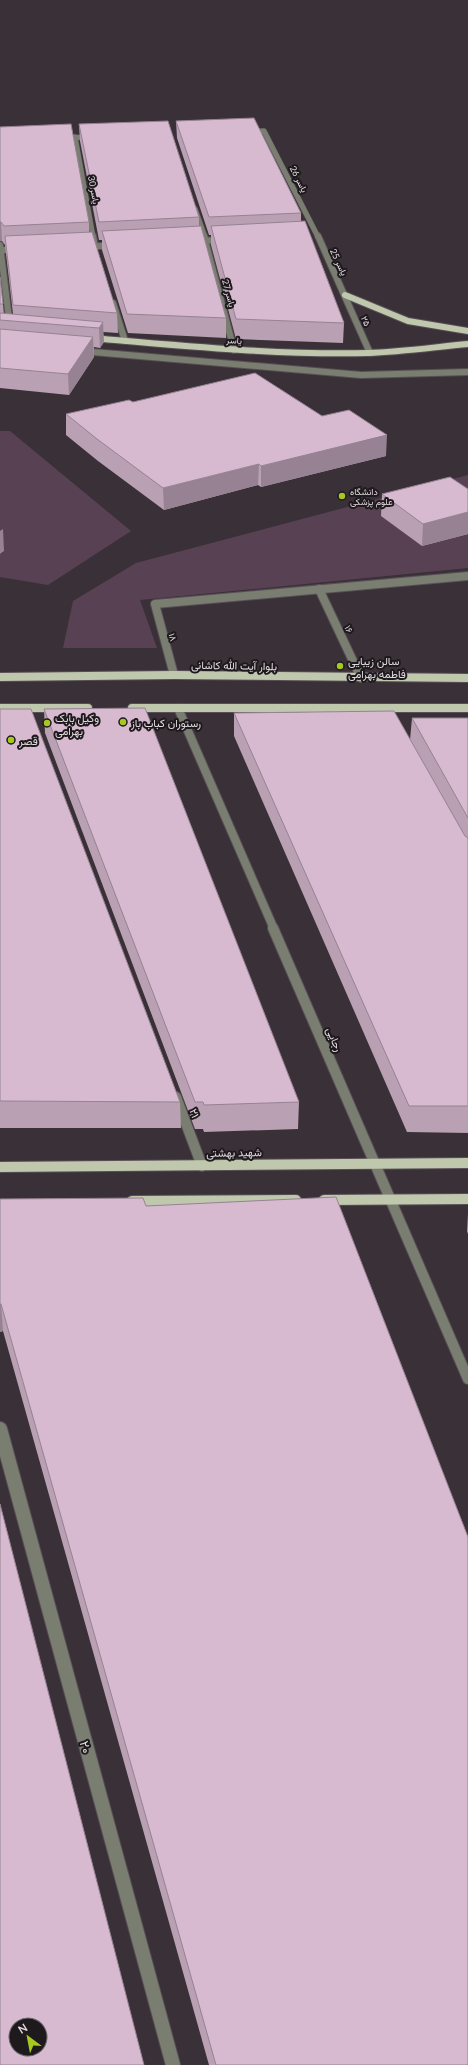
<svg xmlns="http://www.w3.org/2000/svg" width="468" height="2065" font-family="Lato,Vazirmatn,sans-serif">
  <rect width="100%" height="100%" fill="#3a3038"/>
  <g fill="#584153">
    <path d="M 0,431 L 10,431 L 131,531 L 48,585 L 0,577 L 0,554 L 4,552 L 0,550 Z"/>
    <path d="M 468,475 L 468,568 L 140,600 L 157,648 L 63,648 L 73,601 L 136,563 Z"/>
  </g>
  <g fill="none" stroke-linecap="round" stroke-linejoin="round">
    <g stroke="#584f56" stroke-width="6">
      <g id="minor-far4">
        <path d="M 248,132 L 264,131 L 318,237"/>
        <path d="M 75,137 L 93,237"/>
        <path d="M 60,138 L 92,137"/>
        <path d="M 195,209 L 205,237"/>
      </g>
    </g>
    <g stroke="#584f56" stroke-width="8">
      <g id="minor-far3">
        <path d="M 93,236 L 95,246"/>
        <path d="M 204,236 L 234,350"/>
        <path d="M 318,236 L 370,353"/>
        <path d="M 192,241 L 224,240"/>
        <path d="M 0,245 L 10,327"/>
        <path d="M 84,247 L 116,245"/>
        <path d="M 0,250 L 18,250"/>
        <path d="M 113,303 L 125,341"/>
        <path d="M 81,351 L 361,375 L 468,372"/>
      </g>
    </g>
    <g stroke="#584f56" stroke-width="10">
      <g id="minor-far2">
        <path d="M 319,589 L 361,678"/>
        <path d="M 174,675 L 155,604 L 468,576"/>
        <path d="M 178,708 L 274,929"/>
      </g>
    </g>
    <g stroke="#584f56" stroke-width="12">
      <g id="minor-far1">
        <path d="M 273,928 L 468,1379"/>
        <path d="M 176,1097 L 202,1166"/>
      </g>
    </g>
    <g stroke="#584f56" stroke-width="16">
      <path id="minor" d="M 0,1429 L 173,2065"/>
    </g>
    <g stroke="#584f56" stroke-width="8">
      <g id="major-far2">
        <path d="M 345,295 L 408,321 L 468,331"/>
        <path d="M 92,338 C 184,346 276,355 368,353 C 401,352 435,347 468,344"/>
      </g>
    </g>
    <g stroke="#584f56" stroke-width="10">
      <g id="major-far1">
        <path d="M 0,677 L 174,675 L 468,678"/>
        <path d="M 0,708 L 88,708"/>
        <path d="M 132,708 L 468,708"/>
      </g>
    </g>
    <g stroke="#584f56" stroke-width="12">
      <g id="major">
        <path d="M 0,1167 L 468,1163"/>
        <path d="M 324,1200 L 468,1199"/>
        <path d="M 132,1201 L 296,1200"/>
      </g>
    </g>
    <use href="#minor-far4" stroke="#7a7e71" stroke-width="5"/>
    <use href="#minor-far3" stroke="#7a7e71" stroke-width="6"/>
    <use href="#minor-far2" stroke="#7a7e71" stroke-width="8"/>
    <use href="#minor-far1" stroke="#7a7e71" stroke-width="10"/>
    <use href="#minor" stroke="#7a7e71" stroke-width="14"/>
    <use href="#major-far2" stroke="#bfc8ad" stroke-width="6"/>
    <use href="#major-far1" stroke="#bfc8ad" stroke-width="8"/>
    <use href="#major" stroke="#bfc8ad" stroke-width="10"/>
  </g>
  <g fill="#b9a0b3">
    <path d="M 176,121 L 301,213 L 301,221 L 344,323 L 343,343 L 236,339 L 211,245 L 211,235 L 209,235 L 177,138 Z"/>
    <path d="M 79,124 L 199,217 L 199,226 L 226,318 L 226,338 L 128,333 L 102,250 L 102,240 L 99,240 L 80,141 Z"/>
    <path d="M 0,127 L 89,222 L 89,232 L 117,313 L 118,333 L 103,332 L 104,342 L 100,348 L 94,347 L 94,357 L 69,395 L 0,388 L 0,277 L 4,314 L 13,314 L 6,254 L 5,245 L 2,241 L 0,241 Z"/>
    <path d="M 133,402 L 322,416 L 386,456 L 261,487 L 258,485 L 164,510 L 98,461 L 66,435 L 66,414 Z"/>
    <path d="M 468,489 L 468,534 L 422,546 L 381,516 L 382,494 Z"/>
    <path d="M 0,709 L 180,1102 L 181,1128 L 0,1128 Z"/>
    <path d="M 44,709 L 299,1102 L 298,1129 L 204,1132 L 203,1129 L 195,1129 L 45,733 Z"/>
    <path d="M 234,713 L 410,740 L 412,718 L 468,718 L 468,1133 L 407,1132 L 234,736 Z"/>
    <path d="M 0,1199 L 146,1206 L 468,2065 L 209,2065 L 3,1331 L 0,1332 Z"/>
    <path d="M 468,1214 L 468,1234 L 467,1231 Z"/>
  </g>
  <g fill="#968292">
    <path d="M 0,222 L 1,222 L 2,241 L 0,241 Z"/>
    <path d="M 103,322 L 104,342 L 100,348 L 99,328 Z"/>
    <path d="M 93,337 L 94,357 L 69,395 L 68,374 Z"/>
    <path d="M 387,435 L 386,456 L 261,487 L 261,466 Z"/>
    <path d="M 259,464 L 258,485 L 164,510 L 163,488 Z"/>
    <path d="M 468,512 L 468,534 L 422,546 L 423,524 Z"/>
    <path d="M 3,529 L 4,551 L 0,554 L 0,531 Z"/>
    <path d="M 0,1304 L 1,1304 L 3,1331 L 0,1332 Z"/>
  </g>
  <g fill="#d7bad0" stroke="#968292" fill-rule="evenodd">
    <path d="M 254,118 L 301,213 L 209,217 L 176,121 Z"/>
    <path d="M 168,121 L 199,217 L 99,222 L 79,124 Z"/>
    <path d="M 71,124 L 89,222 L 4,226 L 1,222 L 0,222 L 0,127 Z"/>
    <path d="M 305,221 L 344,323 L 236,319 L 211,226 Z"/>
    <path d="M 201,226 L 226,318 L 127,314 L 102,231 Z"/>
    <path d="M 92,232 L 117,313 L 13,305 L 5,236 Z"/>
    <path d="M 0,277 L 3,304 L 0,304 Z"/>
    <path d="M 0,313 L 103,322 L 99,328 L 0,320 Z"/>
    <path d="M 0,329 L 93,337 L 68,374 L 0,368 Z"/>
    <path d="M 255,373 L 322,416 L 349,410 L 387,435 L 261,466 L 259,464 L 163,488 L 97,439 L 66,414 L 129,400 L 133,402 Z"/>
    <path d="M 450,477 L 468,489 L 468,512 L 423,524 L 382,494 Z"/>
    <path d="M 145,708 L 299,1102 L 204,1105 L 203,1102 L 195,1102 L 44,709 Z"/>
    <path d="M 0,709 L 31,709 L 180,1102 L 0,1101 Z"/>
    <path d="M 394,711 L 465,836 L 468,838 L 468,1106 L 409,1106 L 234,713 Z"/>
    <path d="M 412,718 L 468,718 L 468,818 Z"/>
    <path d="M 336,1197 L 468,1537 L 468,2065 L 216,2065 L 1,1304 L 0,1304 L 0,1199 L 143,1198 L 146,1206 Z"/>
    <path d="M 0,1504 L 144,2065 L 0,2065 ZM 16,2025 L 40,2025 L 40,2049 L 16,2049 Z"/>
  </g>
  <g fill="#a6c821" stroke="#1e191d" stroke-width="1.5">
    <circle cx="342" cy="496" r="4"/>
    <circle cx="340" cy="666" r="4"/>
    <circle cx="123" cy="722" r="4"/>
    <circle cx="47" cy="723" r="4"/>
    <circle cx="11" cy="740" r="4"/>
  </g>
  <g text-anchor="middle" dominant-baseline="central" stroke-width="4" stroke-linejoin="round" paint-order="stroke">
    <g font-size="9" fill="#e2dbe0" stroke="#1e191d">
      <text transform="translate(299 179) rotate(63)">یاسر 26</text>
      <text transform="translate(94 190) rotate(80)">یاسر 30</text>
      <text transform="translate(339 262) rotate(65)">یاسر 25</text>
      <text transform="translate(229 293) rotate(75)">یاسر 27</text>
      <text transform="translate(366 321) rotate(67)">۲۵</text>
      <text transform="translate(234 340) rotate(3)">یاسر</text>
      <text transform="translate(349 629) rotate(65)">۱۶</text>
      <text transform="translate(173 637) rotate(74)">۱۸</text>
    </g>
    <g font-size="9" fill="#e2dbe0" stroke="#1e191d" text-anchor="start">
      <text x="350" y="491">دانشگاه<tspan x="350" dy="10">علوم پزشکی</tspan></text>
    </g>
    <g font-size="11" fill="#e2dbe0" stroke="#1e191d" text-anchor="start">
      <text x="348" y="660">سالن زیبایی<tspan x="348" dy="13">فاطمه بهرامی</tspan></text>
      <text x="55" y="717">وکیل بابک<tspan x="55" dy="13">بهرامی</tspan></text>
      <text x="131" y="722">رستوران کباب باز</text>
      <text x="19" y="740">قصر</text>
    </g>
    <g font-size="11" fill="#e2dbe0" stroke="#1e191d">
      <text transform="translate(234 665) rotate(1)">بلوار آیت الله کاشانی</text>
      <text transform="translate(335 1039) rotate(67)">رجایی</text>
      <text transform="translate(195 1113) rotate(69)">۲۱</text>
      <text transform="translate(234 1152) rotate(-1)">شهید بهشتی</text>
    </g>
    <g font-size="13" fill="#e2dbe0" stroke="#1e191d">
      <text transform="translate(86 1747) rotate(75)">۲۰</text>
    </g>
  </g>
  <g transform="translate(28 2037) rotate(328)"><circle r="19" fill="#1e191d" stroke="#6c676b"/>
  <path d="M0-3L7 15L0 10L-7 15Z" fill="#a6c821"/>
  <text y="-6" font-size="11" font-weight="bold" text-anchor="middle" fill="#e2dbe0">N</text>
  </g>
</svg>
